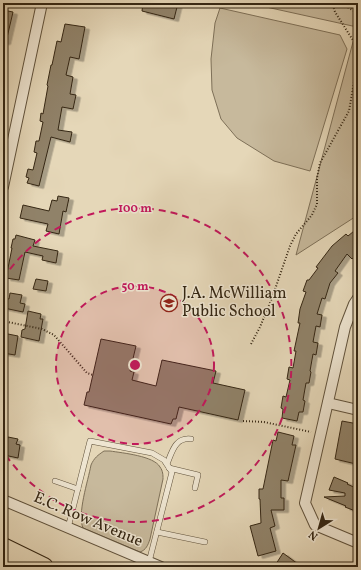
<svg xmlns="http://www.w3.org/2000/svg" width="361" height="570" font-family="Vollkorn,serif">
  <defs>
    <filter id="shadow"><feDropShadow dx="4.5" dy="2.5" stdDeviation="0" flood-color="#0004"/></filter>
  </defs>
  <rect width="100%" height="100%" fill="#e5d7b8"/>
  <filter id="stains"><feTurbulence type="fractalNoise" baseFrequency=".005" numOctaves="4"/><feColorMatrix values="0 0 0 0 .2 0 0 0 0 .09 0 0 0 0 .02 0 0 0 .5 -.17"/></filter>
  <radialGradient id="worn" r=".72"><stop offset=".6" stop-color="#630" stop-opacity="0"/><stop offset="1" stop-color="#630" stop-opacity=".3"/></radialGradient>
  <g fill="#c7b99c" stroke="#7e7058">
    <path d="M 248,3 L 358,3 L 358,215 L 296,255 L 357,27 Z"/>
    <path d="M 220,8 L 340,35 L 347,49 L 310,171 L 274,161 L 237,138 L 221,119 L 212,90 L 211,59 L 215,23 Z"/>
    <path d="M 104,451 L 110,451 C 123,453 154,456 160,467 C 163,471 163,475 163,479 L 150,539 C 148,545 146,550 140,552 L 83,528 C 77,514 88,481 91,465 C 94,458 98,455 104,451 Z"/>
  </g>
  <g fill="#908269" stroke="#342613" filter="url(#shadow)">
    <path d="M 143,3 L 178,3 L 174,19 L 142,11 Z"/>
    <path d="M 3,10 L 13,12 L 6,42 L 3,42 Z"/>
    <path d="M 65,24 L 85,27 L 79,59 L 70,57 L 66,75 L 73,77 L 70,94 L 76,95 L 73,109 L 62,107 L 58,130 L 72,132 L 70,142 L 51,137 L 39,186 L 27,183 L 29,178 L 26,177 L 28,169 L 33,170 L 37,153 L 34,152 L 36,141 L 39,141 L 43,122 L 40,121 L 41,113 L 43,114 L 48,86 L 47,85 L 51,65 L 52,65 L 57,41 L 61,42 Z"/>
    <path d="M 58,196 L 69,198 L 66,212 L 63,211 L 59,234 L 46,231 L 48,224 L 20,218 L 23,205 L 49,211 L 52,200 L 57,201 Z"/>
    <path d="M 354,231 L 358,235 L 358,254 L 352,259 L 347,254 L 335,271 L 338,273 L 330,283 L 325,299 L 322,298 L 317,314 L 322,315 L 320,327 L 316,326 L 313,342 L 318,343 L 316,355 L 313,354 L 310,371 L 311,372 L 309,383 L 306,383 L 303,400 L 305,401 L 303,412 L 299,412 L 297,421 L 282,418 L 283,409 L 281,408 L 283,396 L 286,397 L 290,380 L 287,379 L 289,367 L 293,368 L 296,351 L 294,351 L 300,323 L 298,323 L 300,309 L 306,292 L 303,291 L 307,280 L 309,280 L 318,268 L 316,267 L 332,246 L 346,234 L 348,236 Z"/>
    <path d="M 16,235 L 35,240 L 33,246 L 58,251 L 56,263 L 42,260 L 43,256 L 25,252 L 19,280 L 6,278 L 12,248 L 11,248 L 13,239 L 15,239 Z"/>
    <path d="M 36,279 L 48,281 L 46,291 L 33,289 Z"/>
    <path d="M 10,293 L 22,295 L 20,303 L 25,304 L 23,312 L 4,308 L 4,298 L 9,299 Z"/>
    <path d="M 28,311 L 41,314 L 40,319 L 43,319 L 39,341 L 21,337 L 22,330 L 25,329 Z"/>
    <path d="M 3,333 L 18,336 L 15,355 L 3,353 Z"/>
    <path d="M 101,339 L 136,346 L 130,371 L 134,372 L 132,380 L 156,386 L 162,360 L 216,371 L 213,383 L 245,390 L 238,420 L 179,407 L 176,419 L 173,419 L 171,424 L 84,405 L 87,392 L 89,392 Z"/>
    <path d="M 342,421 L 358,424 L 358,455 L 356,464 L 335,459 Z"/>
    <path d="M 278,432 L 294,436 L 292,445 L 296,445 L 288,481 L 281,480 L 281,498 L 284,498 L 284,510 L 271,510 L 275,526 L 270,528 L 276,551 L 258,556 L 250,526 L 261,523 L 260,499 L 259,499 L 259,489 L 263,489 L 273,440 L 276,441 Z"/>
    <path d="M 8,437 L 18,439 L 16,444 L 20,445 L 18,458 L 4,455 Z"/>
    <path d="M 334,477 L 348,483 L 347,484 L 358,489 L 358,512 L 345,507 L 346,506 L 324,497 L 345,496 L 345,493 L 329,490 Z"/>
    <path d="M 283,553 L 302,567 L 274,567 Z"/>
  </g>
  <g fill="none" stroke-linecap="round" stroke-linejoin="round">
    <g stroke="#60523c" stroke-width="6">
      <g id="service">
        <path d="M 167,464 C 172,452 175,437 191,439"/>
        <path d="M 169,468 L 198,475 L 195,488"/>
        <path d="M 55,481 L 78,489"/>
        <path d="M 68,528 L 90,441 L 152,453 L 164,460 L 172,472 L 149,562"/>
        <path d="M 157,532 L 205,542"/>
      </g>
    </g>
    <g stroke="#60523c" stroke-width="12">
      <g id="minor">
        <path d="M 3,187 L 42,3"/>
        <path d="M 358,298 L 354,304 L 345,327 L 305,503 L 315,525 L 358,543"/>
        <path d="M 328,403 L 358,410"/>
        <path d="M 3,500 L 161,567"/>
      </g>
    </g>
    <g stroke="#342613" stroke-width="20">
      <g id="motorway">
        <path d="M 3,547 L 44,567"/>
        <path d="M 3,561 L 17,567"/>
      </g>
    </g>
    <g stroke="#342613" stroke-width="2" stroke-dasharray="1 2" stroke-linecap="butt">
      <path d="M 340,3 L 358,13"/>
      <path d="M 353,91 L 358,86"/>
      <path d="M 3,321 L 42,329 L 54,335 L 87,373 L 93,375"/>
      <path d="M 251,344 L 260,327 L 272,298 L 290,246 L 296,234 L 312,215 L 317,204 L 317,178 L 320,163 L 349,111 L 358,59 L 356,45 L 335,12 L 332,3"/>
      <path d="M 243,421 L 264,422 L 311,432"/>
    </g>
    <use href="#service" stroke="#eee5d1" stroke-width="5"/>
    <use href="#minor" stroke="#eee5d1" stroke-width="10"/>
    <use href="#motorway" stroke="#e5d7b8" stroke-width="18"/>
  </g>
  <circle cx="135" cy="365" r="79" fill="#c2185b" fill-opacity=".12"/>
  <g fill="none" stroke="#c2185b" stroke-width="2" stroke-dasharray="7 5">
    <circle cx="135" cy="365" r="79"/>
    <path d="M3 279A157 157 0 1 1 3 451"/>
  </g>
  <defs>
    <g id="school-ring" transform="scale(0.9)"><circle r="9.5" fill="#eee5d1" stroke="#8f2418" stroke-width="1.5"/><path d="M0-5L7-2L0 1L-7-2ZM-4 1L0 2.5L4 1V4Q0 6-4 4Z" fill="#8f2418"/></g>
  </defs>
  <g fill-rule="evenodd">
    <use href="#school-ring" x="169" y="303"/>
  </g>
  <g text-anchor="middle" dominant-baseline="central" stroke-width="3" stroke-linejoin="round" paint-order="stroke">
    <g font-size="16" fill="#342613" stroke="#eee5d1" text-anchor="start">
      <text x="182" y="294">J.A. McWilliam<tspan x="182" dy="18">Public School</tspan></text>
    </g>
    <g font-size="16" fill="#342613" stroke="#eee5d1">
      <text transform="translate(88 520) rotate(23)">E.C. Row Avenue</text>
    </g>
  </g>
  <circle cx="135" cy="365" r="6" fill="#c2185b" stroke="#eee5d1" stroke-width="2"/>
  <g font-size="12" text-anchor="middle" font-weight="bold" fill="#c2185b" stroke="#eee5d1" stroke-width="3" stroke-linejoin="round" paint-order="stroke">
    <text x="135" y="212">100 m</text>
    <text x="135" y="290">50 m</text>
  </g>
  <rect width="361" height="570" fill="none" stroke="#e5d7b8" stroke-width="16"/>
  <rect x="4" y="4" width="353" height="562" fill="none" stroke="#342613" stroke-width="2"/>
  <rect x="8" y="8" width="345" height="554" fill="none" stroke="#342613"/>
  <g transform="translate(319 528) rotate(217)" stroke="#eee5d1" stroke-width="3" paint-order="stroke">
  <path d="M0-3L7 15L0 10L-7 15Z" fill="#342613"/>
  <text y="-6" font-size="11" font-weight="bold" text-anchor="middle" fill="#342613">N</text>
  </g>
  <rect width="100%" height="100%" filter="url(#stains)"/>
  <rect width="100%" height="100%" fill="url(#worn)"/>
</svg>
